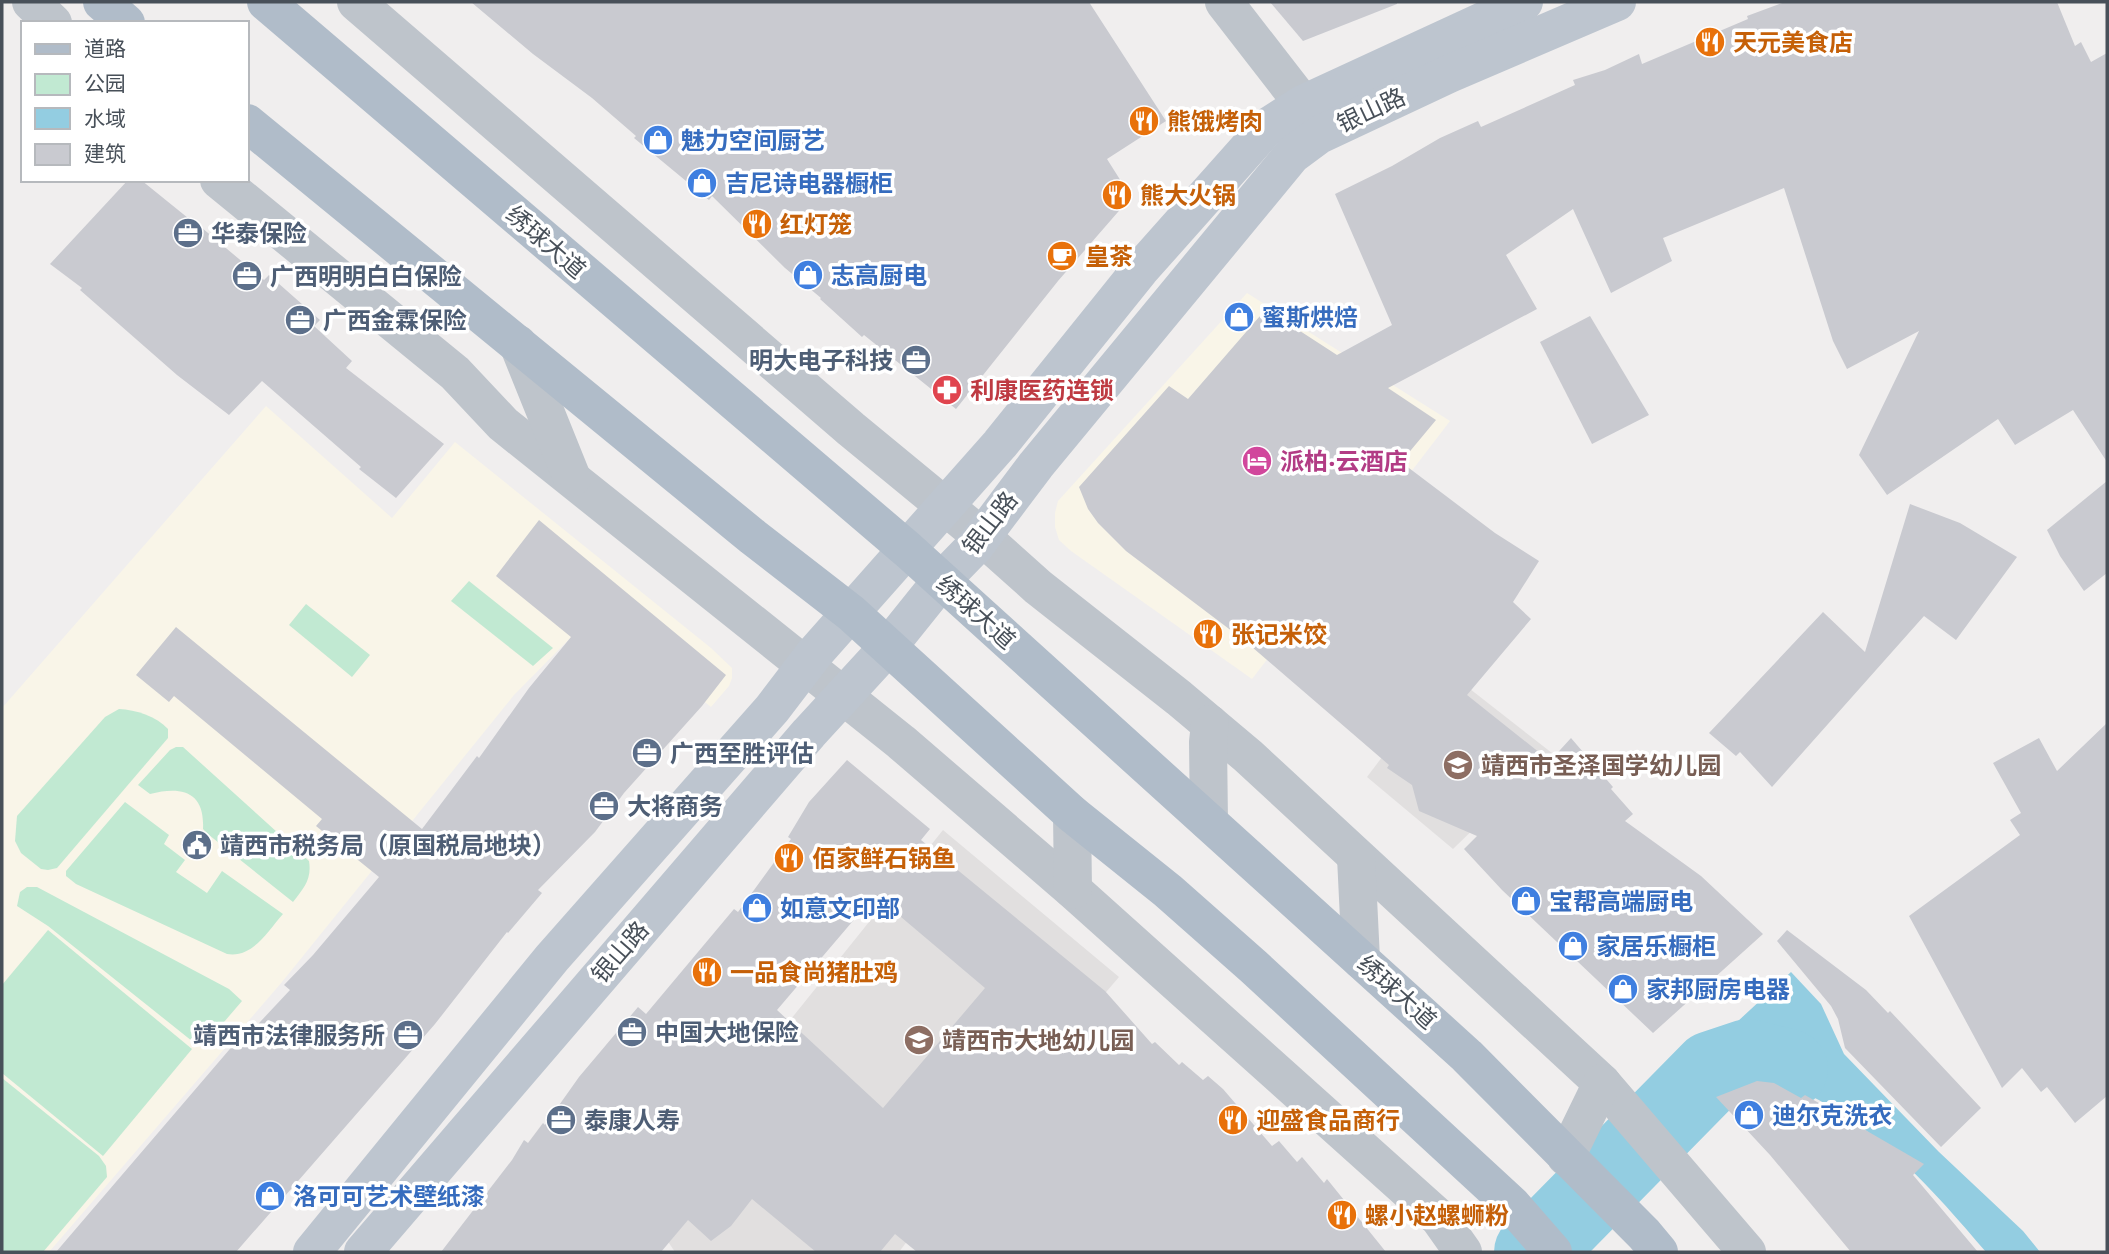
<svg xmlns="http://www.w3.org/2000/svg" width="2109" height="1254" font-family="Jost,'Noto Sans SC',sans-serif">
  <rect width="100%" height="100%" fill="#f0eeee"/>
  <g fill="#f9f5e8">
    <path d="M 1247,293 L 1450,421 L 1252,679 L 1071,551 L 1059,540 L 1055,527 L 1055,513 L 1058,501 Z"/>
    <path d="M 266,406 L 392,518 L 455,442 L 711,648 L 732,668 L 732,678 L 729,686 L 711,707 L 595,613 L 514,695 L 282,982 L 49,1252 L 2,1252 L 2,708 Z"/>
  </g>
  <g fill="#e1dfdf">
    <path d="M 1447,671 L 1552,753 L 1453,849 L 1367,777 Z"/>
    <path d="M 943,830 L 1119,977 L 1010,1104 L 899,1252 L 675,1252 L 667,1240 L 651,1193 Z"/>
  </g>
  <g fill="#c1e9d2">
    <path d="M 469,581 L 553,648 L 533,666 L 451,601 Z"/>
    <path d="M 306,604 L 370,655 L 352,677 L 289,625 Z"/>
    <path d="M 119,709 C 136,710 156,716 168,729 L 168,738 L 57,868 L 48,870 L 41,869 L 21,853 L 15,841 L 17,816 L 105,717 Z"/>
    <path d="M 176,747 L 183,747 L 309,861 C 312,879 304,888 293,902 L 209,835 L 203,829 C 205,791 181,786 150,794 L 138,785 L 170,750 Z"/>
    <path d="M 125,802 L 169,835 L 164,844 L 185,860 L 176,872 L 207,893 L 222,871 L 283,914 C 267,932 253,958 227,954 L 76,884 L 66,876 L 66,871 Z"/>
    <path d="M 27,887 L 37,887 L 229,989 L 242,1001 L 206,1043 L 192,1041 L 48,926 L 17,906 L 20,892 Z"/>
    <path d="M 48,930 L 192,1049 L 103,1156 L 2,1073 L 2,985 Z"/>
    <path d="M 2,1078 L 99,1156 L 106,1166 L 107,1177 L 43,1252 L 2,1252 Z"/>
  </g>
  <path fill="#93cde1" d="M 1791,972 L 1821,1004 L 1844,1054 L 1939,1152 L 2023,1231 L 2040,1252 L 1986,1252 C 1933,1190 1880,1129 1805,1093 C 1779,1081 1767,1073 1739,1085 C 1718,1094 1716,1098 1714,1120 L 1682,1086 L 1680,1080 L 1683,1072 Z"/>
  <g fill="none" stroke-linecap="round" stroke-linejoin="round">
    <path stroke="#93cde1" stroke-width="80" d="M 1534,1252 L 1712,1071 L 1748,1059 L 1788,1069"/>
  </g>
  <g fill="#c9cad0" fill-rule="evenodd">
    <path d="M 471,2 L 1089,2 L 1166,121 L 1107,159 L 1131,197 L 1058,281 L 956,409 L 864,335 L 862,337 L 820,299 L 821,298 L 785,268 L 712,196 L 709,200 L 634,138 L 636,136 L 592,98 L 533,54 Z"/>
    <path d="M 1270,2 L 1397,2 L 1397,4 L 1303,41 Z"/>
    <path d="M 1785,2 L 2057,2 L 2075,46 L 2081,42 L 2091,62 L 2107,53 L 2107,462 L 2073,410 L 2015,445 L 1998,419 L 1887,495 L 1859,455 L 1919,331 L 1847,369 L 1833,341 L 1784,188 L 1663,238 L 1672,261 L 1611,293 L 1573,209 L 1506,255 L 1537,309 L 1388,388 L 1436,420 L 1401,462 L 1495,533 L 1539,561 L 1513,602 L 1531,619 L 1467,695 L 1550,761 L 1571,738 L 1613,787 L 1611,789 L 1633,814 L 1625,821 L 1701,876 L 1763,934 L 1653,1033 L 1502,890 L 1464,849 L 1477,836 L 1419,811 L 1412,785 L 1387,768 L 1389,765 L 1245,641 L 1126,551 L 1098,523 L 1088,509 L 1079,487 L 1169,386 L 1188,399 L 1266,309 L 1337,355 L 1392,325 L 1335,194 L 1392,166 L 1440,138 L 1478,121 L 1481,127 L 1575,85 L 1573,80 L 1605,70 L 1639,54 L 1642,64 L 1748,19 L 1747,16 Z"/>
    <path d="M 128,180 L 141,180 L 188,218 L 189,217 L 264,280 L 269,275 L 320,320 L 314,326 L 352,361 L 346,368 L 444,444 L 396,498 L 359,469 L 361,467 L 262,381 L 229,415 L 177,375 L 80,290 L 82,288 L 50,264 Z"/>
    <path d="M 1590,316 L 1649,415 L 1592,444 L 1540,342 Z"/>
    <path d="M 2107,481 L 2107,573 L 2084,591 L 2060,556 L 2047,530 Z"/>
    <path d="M 1910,504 L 1960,523 L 2017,557 L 1956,640 L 1924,616 L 1772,787 L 1740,752 L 1736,756 L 1709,733 L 1823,612 L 1865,652 Z"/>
    <path d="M 539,520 L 726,675 L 702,706 L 624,793 L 595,832 L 538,890 L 542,893 L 508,933 L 507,932 L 435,1024 L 236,1252 L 56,1252 L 241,1036 L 245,1038 L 290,990 L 284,985 L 313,955 L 379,877 L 316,826 L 322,819 L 174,696 L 169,702 L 136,675 L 176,627 L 422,829 L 477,756 L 479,758 L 529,688 L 571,637 L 496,576 Z"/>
    <path d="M 2107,723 L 2107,1096 L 2075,1123 L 2047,1087 L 2041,1092 L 2022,1068 L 2002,1088 L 1909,916 L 2020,835 L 2010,820 L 2021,813 L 1993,763 L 2039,738 L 2057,771 Z"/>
    <path d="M 847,760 L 930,829 L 921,840 L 1105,991 L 1152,1044 L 1155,1042 L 1179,1065 L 1182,1062 L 1203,1080 L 1208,1076 L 1223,1089 L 1272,1146 L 1279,1141 L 1297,1162 L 1302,1157 L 1324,1183 L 1327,1179 L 1386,1252 L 917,1252 L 895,1234 L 880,1252 L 816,1252 L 752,1199 L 731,1226 L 711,1241 L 688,1220 L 661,1252 L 441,1252 L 512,1160 L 524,1140 L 528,1143 L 543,1123 L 545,1125 L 579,1077 L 638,1007 L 646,1014 L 734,909 L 738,912 L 791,839 L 788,837 L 809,802 ZM 875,895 L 985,988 L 883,1108 L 777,1010 Z"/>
    <path d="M 1787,930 L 1866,990 L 1888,1013 L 1890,1011 L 1981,1108 L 1941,1147 L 1845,1048 L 1838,1019 L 1831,1006 L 1777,941 Z"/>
    <path d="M 1757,1081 L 1774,1083 L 1801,1098 L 1805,1095 L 1924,1164 L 1913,1175 L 1978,1252 L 1851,1252 L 1770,1155 L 1716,1097 Z"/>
  </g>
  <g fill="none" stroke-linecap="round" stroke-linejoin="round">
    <g stroke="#bec4cb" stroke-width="38">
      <path d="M 31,2 L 53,23"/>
      <path d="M 356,2 L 851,429 L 981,536 L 1038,587 L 1179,698 L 1248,756 L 1602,1083 L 1747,1252"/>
      <path d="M 1224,2 L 1303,104"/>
      <path d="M 219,180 L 455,373 L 503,424 L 901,742 L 1073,890 L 1439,1218 L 1463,1252"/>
      <path d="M 518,344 L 572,478"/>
      <path d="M 1072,814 L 1073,890"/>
      <path d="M 1209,822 L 1208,742 L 1210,724"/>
      <path d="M 1356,857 L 1361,960"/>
      <path d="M 1566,1157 L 1602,1083"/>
    </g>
    <g stroke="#bdc5cf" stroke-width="38">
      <path d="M 312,1252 L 552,958 L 772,709 L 814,654 L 1000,444 L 1140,270 L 1267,127 L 1303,104 L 1524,2"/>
      <path d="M 363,1252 L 809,733 L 888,647 L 941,581 L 975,546 L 1036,465 L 1292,155 L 1319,135 L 1449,74 L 1617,2"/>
    </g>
    <g stroke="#b0bcc9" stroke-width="38">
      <path d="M 102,2 L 126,23"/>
      <path d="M 266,2 L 908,550 L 1467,1056 L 1644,1234 L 1659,1252"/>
      <path d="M 247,123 L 753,537 L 851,613 L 1072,814 L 1168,891 L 1254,967 L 1512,1205 L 1553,1252"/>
    </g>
  </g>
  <defs>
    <g id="restaurant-disc" transform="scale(1.575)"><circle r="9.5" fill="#e8710a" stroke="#fff"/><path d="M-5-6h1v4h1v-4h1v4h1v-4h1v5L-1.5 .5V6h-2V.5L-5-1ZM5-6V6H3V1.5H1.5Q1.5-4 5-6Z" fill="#fff"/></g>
    <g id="shop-disc" transform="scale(1.575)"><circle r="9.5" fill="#3f7fe0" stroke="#fff"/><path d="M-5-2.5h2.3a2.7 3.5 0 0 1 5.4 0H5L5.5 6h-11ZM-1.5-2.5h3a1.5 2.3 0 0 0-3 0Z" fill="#fff"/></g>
    <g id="office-disc" transform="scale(1.575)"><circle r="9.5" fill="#5c6f8a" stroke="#fff"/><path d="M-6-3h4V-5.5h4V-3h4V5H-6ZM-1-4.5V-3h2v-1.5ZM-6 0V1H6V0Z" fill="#fff"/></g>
    <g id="cafe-disc" transform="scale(1.575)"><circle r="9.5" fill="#e8710a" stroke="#fff"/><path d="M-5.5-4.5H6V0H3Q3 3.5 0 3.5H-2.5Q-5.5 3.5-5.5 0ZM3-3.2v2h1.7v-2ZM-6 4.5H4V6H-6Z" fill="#fff"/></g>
    <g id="pharmacy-disc" transform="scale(1.575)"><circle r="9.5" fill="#e0444e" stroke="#fff"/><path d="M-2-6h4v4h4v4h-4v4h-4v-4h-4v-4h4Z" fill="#fff"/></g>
    <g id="hotel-disc" transform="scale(1.575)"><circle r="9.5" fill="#d1479c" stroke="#fff"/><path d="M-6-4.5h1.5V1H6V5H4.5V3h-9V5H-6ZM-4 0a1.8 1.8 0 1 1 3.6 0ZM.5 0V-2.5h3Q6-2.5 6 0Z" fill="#fff"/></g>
    <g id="school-disc" transform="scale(1.575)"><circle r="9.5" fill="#8d6e63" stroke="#fff"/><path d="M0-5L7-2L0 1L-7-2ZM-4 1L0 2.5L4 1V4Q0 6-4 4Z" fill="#fff"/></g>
    <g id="civic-disc" transform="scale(1.575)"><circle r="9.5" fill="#5c6f8a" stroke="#fff"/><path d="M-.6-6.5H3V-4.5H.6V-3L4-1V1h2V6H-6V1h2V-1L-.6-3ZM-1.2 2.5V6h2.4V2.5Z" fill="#fff"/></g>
  </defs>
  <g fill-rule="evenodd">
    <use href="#restaurant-disc" x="1710" y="42"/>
    <use href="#restaurant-disc" x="1144" y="121"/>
    <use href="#shop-disc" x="658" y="140"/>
    <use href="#shop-disc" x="702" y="183"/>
    <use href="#restaurant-disc" x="1117" y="195"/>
    <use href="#restaurant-disc" x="757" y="224"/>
    <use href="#office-disc" x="188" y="233"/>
    <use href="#cafe-disc" x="1062" y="256"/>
    <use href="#shop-disc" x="808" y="275"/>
    <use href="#office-disc" x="247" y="276"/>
    <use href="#shop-disc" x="1239" y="317"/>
    <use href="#office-disc" x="300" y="320"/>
    <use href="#office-disc" x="916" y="360"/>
    <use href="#pharmacy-disc" x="947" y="390"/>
    <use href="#hotel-disc" x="1257" y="461"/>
    <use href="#restaurant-disc" x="1208" y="634"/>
    <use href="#office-disc" x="647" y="753"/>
    <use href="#school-disc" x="1458" y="765"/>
    <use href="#office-disc" x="604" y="806"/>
    <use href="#civic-disc" x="197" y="845"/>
    <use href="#restaurant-disc" x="789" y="858"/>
    <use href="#shop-disc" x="1526" y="901"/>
    <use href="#shop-disc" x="757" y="908"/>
    <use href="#shop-disc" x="1573" y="946"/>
    <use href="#restaurant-disc" x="707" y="972"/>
    <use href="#shop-disc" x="1623" y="989"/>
    <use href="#office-disc" x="632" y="1032"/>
    <use href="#office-disc" x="408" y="1035"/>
    <use href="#school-disc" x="919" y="1040"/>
    <use href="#shop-disc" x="1749" y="1115"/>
    <use href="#office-disc" x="561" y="1120"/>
    <use href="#restaurant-disc" x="1233" y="1120"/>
    <use href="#shop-disc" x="270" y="1196"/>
    <use href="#restaurant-disc" x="1342" y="1215"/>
  </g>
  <g text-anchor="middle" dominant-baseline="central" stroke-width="7" stroke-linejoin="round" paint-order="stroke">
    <g font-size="24" font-weight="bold" fill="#c56008" stroke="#fff" text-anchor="start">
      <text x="1733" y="42">天元美食店</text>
      <text x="1167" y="121">熊饿烤肉</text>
      <text x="1140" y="195">熊大火锅</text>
      <text x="780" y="224">红灯笼</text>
      <text x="1085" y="256">皇茶</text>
      <text x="1231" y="634">张记米饺</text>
      <text x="812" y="858">佰家鲜石锅鱼</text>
      <text x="730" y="972">一品食尚猪肚鸡</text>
      <text x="1256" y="1120">迎盛食品商行</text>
      <text x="1365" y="1215">螺小赵螺蛳粉</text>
    </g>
    <g font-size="24" fill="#485059" stroke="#fff">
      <text transform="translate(1371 110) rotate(-25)">银山路</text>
      <text transform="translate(546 242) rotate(41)">绣球大道</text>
      <text transform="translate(990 523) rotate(-52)">银山路</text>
      <text transform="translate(976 612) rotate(42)">绣球大道</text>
      <text transform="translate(620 952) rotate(-49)">银山路</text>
      <text transform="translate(1397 992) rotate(42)">绣球大道</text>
    </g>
    <g font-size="24" font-weight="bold" fill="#366cbe" stroke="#fff" text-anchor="start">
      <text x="681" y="140">魅力空间厨艺</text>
      <text x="725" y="183">吉尼诗电器橱柜</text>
      <text x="831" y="275">志高厨电</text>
      <text x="1262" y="317">蜜斯烘焙</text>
      <text x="1549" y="901">宝帮高端厨电</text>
      <text x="780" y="908">如意文印部</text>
      <text x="1596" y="946">家居乐橱柜</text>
      <text x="1646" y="989">家邦厨房电器</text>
      <text x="1772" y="1115">迪尔克洗衣</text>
      <text x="293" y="1196">洛可可艺术壁纸漆</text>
    </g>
    <g font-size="24" font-weight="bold" fill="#4e5e75" stroke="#fff" text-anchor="start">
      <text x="211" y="233">华泰保险</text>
      <text x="270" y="276">广西明明白白保险</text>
      <text x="323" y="320">广西金霖保险</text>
      <text x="893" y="360" text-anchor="end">明大电子科技</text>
      <text x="670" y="753">广西至胜评估</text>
      <text x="627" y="806">大将商务</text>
      <text x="220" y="845">靖西市税务局（原国税局地块）</text>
      <text x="655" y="1032">中国大地保险</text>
      <text x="385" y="1035" text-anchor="end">靖西市法律服务所</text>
      <text x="584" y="1120">泰康人寿</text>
    </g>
    <g font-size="24" font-weight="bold" fill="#be3a42" stroke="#fff" text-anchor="start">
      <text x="970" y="390">利康医药连锁</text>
    </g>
    <g font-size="24" font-weight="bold" fill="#b23c85" stroke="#fff" text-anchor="start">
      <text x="1280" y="461">派柏·云酒店</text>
    </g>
    <g font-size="24" font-weight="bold" fill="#785e54" stroke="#fff" text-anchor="start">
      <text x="1481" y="765">靖西市圣泽国学幼儿园</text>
      <text x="942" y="1040">靖西市大地幼儿园</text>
    </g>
  </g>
  <rect width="2109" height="1254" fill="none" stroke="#485059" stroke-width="7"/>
  <rect x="21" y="21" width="228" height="161" fill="#ffffff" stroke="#b6b9bd" stroke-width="2"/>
  <rect x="35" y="44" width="35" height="10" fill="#b0bcc9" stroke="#b6b9bd" stroke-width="2"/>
  <text x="84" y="56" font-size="21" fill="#485059">道路</text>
  <rect x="35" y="74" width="35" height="21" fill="#c1e9d2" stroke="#b6b9bd" stroke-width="2"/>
  <text x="84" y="91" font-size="21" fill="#485059">公园</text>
  <rect x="35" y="108" width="35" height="21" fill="#93cde1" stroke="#b6b9bd" stroke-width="2"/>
  <text x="84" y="126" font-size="21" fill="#485059">水域</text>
  <rect x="35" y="144" width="35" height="21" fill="#c9cad0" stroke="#b6b9bd" stroke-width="2"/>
  <text x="84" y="161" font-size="21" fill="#485059">建筑</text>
</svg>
